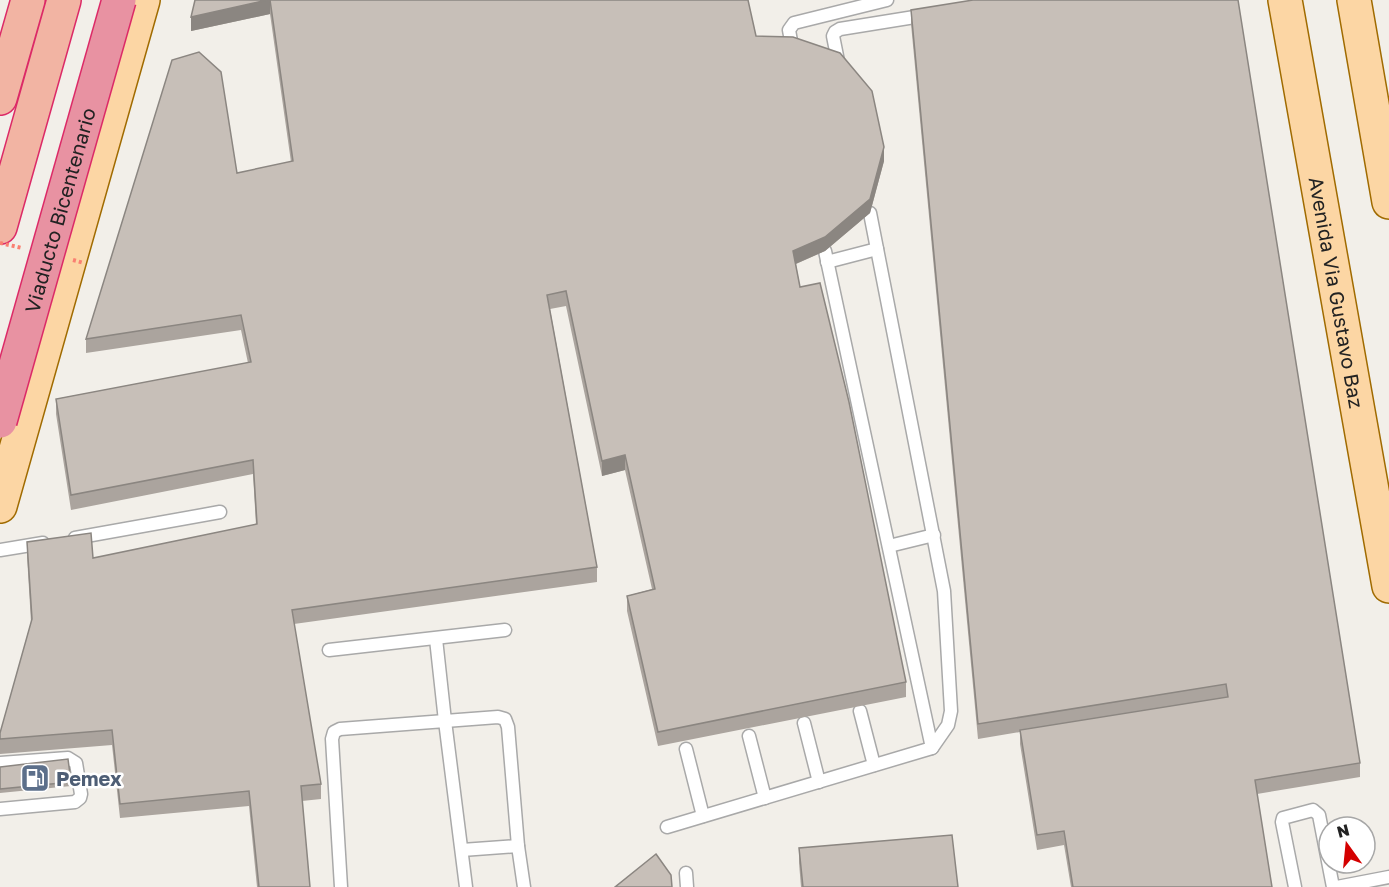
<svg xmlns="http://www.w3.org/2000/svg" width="1389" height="887" font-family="'Golos Text',sans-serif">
  <rect width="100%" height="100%" fill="#f2efe9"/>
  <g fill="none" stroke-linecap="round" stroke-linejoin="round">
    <g stroke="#a9a9a9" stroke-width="15">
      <g id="service">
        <path d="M 793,52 L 789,30 L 794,23 L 887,0"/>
        <path d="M 839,66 L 833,36 L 835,32 L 840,29 L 927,15"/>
        <path d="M 825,251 L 932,748"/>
        <path d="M 827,262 L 877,249"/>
        <path d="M 75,538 L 220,512"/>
        <path d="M 889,546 L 934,535"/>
        <path d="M 0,550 L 43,543"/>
        <path d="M 436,639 L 445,721 L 498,717 L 505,719 L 508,727 L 518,846"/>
        <path d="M 329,650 L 505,630"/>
        <path d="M 860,711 L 874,765"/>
        <path d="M 804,723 L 819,782"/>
        <path d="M 749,736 L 765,798"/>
        <path d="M 686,749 L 703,816"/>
        <path d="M 0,763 L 68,758 L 76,763 L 81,794 L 80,798 L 75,802 L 0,809"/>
        <path d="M 667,827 L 932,748 L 948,725 L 951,711 L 944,591 L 870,213"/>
        <path d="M 462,850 L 518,846 L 524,887"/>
        <path d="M 686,873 L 687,887"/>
        <path d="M 341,887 L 332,739 L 334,732 L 340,729 L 445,721 L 466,887"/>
        <path d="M 1295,887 L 1282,822 L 1283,818 L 1313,810 L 1319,815 L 1333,887"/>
        <path d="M 1337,887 L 1389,877"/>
      </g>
    </g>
    <g stroke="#a06b00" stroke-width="36">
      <g id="primary">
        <path id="s1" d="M 1285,0 L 1389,586"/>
        <path d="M 1354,0 L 1389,202"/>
        <path d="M 0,506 L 143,0"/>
      </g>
    </g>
    <g stroke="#dc2a67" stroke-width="36">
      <g id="trunk">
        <path d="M 0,98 L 28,0"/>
        <path d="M 0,227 L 64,0"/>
      </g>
    </g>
    <use href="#service" stroke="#fff" stroke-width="12"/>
    <use href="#primary" stroke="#fcd6a4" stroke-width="33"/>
    <use href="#trunk" stroke="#f2b4a3" stroke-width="33"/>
    <g stroke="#dc2a67" stroke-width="36" stroke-linecap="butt">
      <g id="motorway-bridge">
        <path id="s2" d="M 0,421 L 119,0"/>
      </g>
    </g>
    <g stroke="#fa8072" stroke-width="4" stroke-dasharray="3 3" stroke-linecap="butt">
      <path d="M 0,243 L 22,248"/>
      <path d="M 73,260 L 84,263"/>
    </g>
    <use href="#motorway-bridge" stroke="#e892a2" stroke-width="33"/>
  </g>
  <g fill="#aba49e">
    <path d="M 195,0 L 748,0 L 756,36 L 884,161 L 870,213 L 825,251 L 796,264 L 800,287 L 906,682 L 906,697 L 658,746 L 627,611 L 627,596 L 652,589 L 625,470 L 602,476 L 566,306 L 550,309 L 597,567 L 597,582 L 294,624 L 321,784 L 321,799 L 302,801 L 310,887 L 257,887 L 249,806 L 120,818 L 112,745 L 0,754 L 0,733 L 31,622 L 27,556 L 27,542 L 93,558 L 256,525 L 253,474 L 71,510 L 56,414 L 56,399 L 248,363 L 241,330 L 86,353 L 86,339 L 237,173 L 291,162 L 270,14 L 191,31 Z"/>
    <path d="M 911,10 L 1360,763 L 1360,777 L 1257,794 L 1272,887 L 1071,887 L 1064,845 L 1037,850 L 1020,744 L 1020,732 L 978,739 L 911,24 Z"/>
    <path d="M 0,767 L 71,782 L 71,786 L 0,793 Z"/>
    <path d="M 799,848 L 958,887 L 801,887 L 799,863 Z"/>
  </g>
  <g fill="#8b8681">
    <path d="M 267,0 L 270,0 L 270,14 L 191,31 L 191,17 Z"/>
    <path d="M 884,147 L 884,161 L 870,213 L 825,251 L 793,265 L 793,251 Z"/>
    <path d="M 625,455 L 625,470 L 602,476 L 602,461 Z"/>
  </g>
  <g fill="#c7bfb8" stroke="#8b8681" stroke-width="1.5">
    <path d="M 195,0 L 267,0 L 191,17 Z"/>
    <path d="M 270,0 L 748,0 L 756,36 L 793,37 L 840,53 L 872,91 L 884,147 L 870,199 L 825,237 L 793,251 L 800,287 L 820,283 L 849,402 L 906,682 L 658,732 L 627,596 L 655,589 L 625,455 L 602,461 L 566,291 L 547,295 L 597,567 L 292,610 L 321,784 L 301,786 L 310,887 L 259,887 L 249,791 L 120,804 L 112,730 L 0,739 L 0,733 L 32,619 L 27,542 L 91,533 L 93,558 L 257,524 L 253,460 L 71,495 L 56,399 L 251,362 L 241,315 L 86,339 L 172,60 L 199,52 L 221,72 L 237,173 L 293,161 Z"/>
    <path d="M 973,0 L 1238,0 L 1360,763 L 1255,780 L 1272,887 L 1073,887 L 1064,831 L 1037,835 L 1020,730 L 1228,697 L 1226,684 L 978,724 L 911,10 Z"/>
    <path d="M 68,759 L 71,782 L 0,789 L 0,767 Z"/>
    <path d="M 952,835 L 958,887 L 803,887 L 799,848 Z"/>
    <path d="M 656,854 L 671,875 L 672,887 L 615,887 Z"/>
  </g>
  <defs>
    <g id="fuel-square" transform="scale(1.5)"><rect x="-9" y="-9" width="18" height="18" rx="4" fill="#5c6f8a" stroke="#fff"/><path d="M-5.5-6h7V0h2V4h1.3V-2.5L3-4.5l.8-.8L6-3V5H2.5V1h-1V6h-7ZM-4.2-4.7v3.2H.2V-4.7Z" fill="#fff"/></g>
  </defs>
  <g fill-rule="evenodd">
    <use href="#fuel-square" x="35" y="778"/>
  </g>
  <g text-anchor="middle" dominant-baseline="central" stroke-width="5" stroke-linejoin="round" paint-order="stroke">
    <g font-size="20" fill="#222" stroke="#fff">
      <text stroke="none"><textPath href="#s2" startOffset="219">Viaducto Bicentenario</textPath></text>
      <text stroke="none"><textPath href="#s1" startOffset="297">Avenida Via Gustavo Baz</textPath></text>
    </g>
    <g font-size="20" font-weight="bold" fill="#4e5e75" stroke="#fff" text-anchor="start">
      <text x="56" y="778">Pemex</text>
    </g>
  </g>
  <g transform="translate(1347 845) rotate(345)"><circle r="28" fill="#ffffff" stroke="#a7a7a7" stroke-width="1.5"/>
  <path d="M0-4.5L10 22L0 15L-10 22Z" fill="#d40000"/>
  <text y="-9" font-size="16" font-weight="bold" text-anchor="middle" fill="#222222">N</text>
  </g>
</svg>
